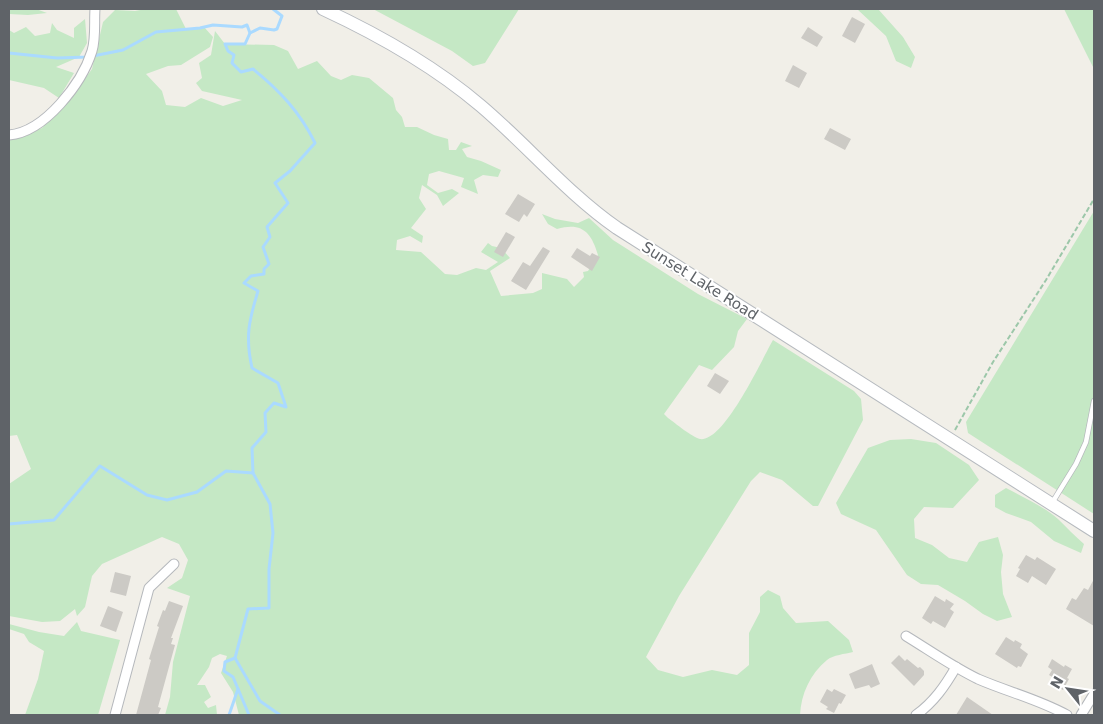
<svg xmlns="http://www.w3.org/2000/svg" width="1103" height="724" font-family="'DejaVu Sans',sans-serif">
  <rect width="100%" height="100%" fill="#f1efe8"/>
  <g fill="#c5e8c5">
    <path d="M 9,9 L 36,9 L 47,13 L 28,15 L 9,14 Z"/>
    <path d="M 146,9 L 176,9 L 186,29 L 204,27 L 213,37 L 210,47 L 181,65 L 168,66 L 146,74 L 162,91 L 166,105 L 185,107 L 201,98 L 223,106 L 242,100 L 202,91 L 196,83 L 202,78 L 199,63 L 211,55 L 215,31 L 225,44 L 274,45 L 288,51 L 298,69 L 317,61 L 331,76 L 341,80 L 352,75 L 369,78 L 393,98 L 396,110 L 402,117 L 405,127 L 417,127 L 434,135 L 448,139 L 449,150 L 456,150 L 461,142 L 472,146 L 462,149 L 467,157 L 481,161 L 501,170 L 498,177 L 483,175 L 474,180 L 478,194 L 461,187 L 464,178 L 439,171 L 429,174 L 427,185 L 438,193 L 452,189 L 459,193 L 443,206 L 437,195 L 422,185 L 419,198 L 426,209 L 411,228 L 423,236 L 422,243 L 410,236 L 397,240 L 396,250 L 421,252 L 445,274 L 457,275 L 476,268 L 486,270 L 498,262 L 481,252 L 488,243 L 492,246 L 501,248 L 510,258 L 490,271 L 501,296 L 533,293 L 542,289 L 542,273 L 567,279 L 574,287 L 584,277 L 583,272 L 588,271 L 598,255 C 591,232 582,222 557,229 L 548,224 L 542,214 L 555,219 L 578,223 L 589,218 L 613,240 L 698,294 L 747,319 L 738,331 L 734,347 L 712,370 L 699,365 L 664,414 L 668,418 C 675,423 692,437 700,439 C 724,443 762,359 773,340 L 854,391 L 861,399 L 863,420 L 818,506 L 813,506 L 782,480 L 760,472 L 751,481 L 679,596 L 646,657 L 658,670 L 683,677 L 712,670 L 737,675 L 749,665 L 749,633 L 760,612 L 760,597 L 768,590 L 780,596 L 783,608 L 796,623 L 828,621 L 849,640 L 853,652 C 845,654 833,655 827,660 C 810,674 801,694 800,715 L 239,715 L 233,692 L 221,673 L 227,656 L 220,654 L 212,658 L 209,667 L 197,685 L 205,685 L 211,697 L 204,702 L 208,708 L 216,705 L 217,715 L 165,715 L 170,697 L 173,662 L 190,596 L 167,588 L 182,578 L 188,560 L 179,544 L 162,537 L 102,564 L 92,576 L 85,607 L 77,616 L 75,609 L 60,621 L 42,622 L 9,616 L 9,484 L 31,469 L 17,435 L 9,436 L 9,140 L 15,139 L 42,128 L 76,91 L 92,69 L 103,22 L 115,10 L 135,11 Z"/>
    <path d="M 373,9 L 519,9 L 485,63 L 473,66 L 452,51 Z"/>
    <path d="M 857,9 L 878,9 L 903,37 L 915,57 L 911,68 L 896,61 L 886,36 Z"/>
    <path d="M 1064,9 L 1094,9 L 1094,69 Z"/>
    <path d="M 85,19 L 87,43 L 79,57 L 56,67 L 74,73 L 59,98 L 44,88 L 9,80 L 9,30 L 14,33 L 26,27 L 35,36 L 50,33 L 52,23 L 57,30 L 74,38 L 74,28 Z"/>
    <path d="M 1094,211 L 1094,514 L 968,433 L 966,422 Z"/>
    <path d="M 911,439 L 936,443 L 969,465 L 979,480 L 953,508 L 924,507 L 914,519 L 915,538 L 932,545 L 949,558 L 967,562 L 979,542 L 998,537 L 1003,555 L 1001,572 L 1003,594 L 1012,617 L 997,621 L 983,614 L 965,601 L 938,585 L 921,584 L 907,575 L 876,530 L 841,514 L 836,503 L 868,448 L 890,440 Z"/>
    <path d="M 1006,488 C 1023,497 1043,506 1058,519 C 1067,528 1075,536 1084,544 L 1081,553 L 1054,541 L 1031,522 L 1006,513 L 995,507 L 995,495 Z"/>
    <path d="M 77,622 L 81,631 L 120,640 L 98,715 L 25,715 L 38,679 L 44,651 L 29,642 L 24,634 L 9,629 L 9,624 L 39,632 L 64,636 Z"/>
  </g>
  <g fill="none" stroke-linecap="round" stroke-linejoin="round">
    <g stroke="#aadaff" stroke-width="3">
      <path d="M 9,53 L 57,58 L 88,57 L 123,50 L 156,32 L 200,28 L 213,25 L 242,27 L 247,25 L 250,33"/>
      <path d="M 9,524 L 54,520 L 100,466 L 147,495 L 167,500 L 197,492 L 226,471 L 253,473"/>
      <path d="M 235,658 L 260,701 L 280,715"/>
      <path d="M 229,715 L 238,689"/>
      <path d="M 249,715 L 233,677 L 224,671 L 225,662 L 235,658 L 248,609 L 269,608 L 269,569 L 273,533 L 270,504 L 253,473 L 252,448 L 266,432 L 265,413 L 274,403 L 286,407 L 278,383 L 252,368 C 245,337 249,320 258,291 L 244,283 L 251,276 L 264,274 L 264,269 L 269,264 L 263,247 L 270,237 L 267,227 L 288,203 L 275,183 L 290,171 L 315,143 C 300,112 279,90 253,69 L 241,72 L 232,63 L 234,55 L 228,51 L 225,44 L 245,44 L 250,33 L 260,28 L 274,30 L 277,29 L 282,16 L 273,9"/>
    </g>
  </g>
  <g fill="#cccac5">
    <path d="M 852,17 L 865,24 L 855,43 L 842,36 Z"/>
    <path d="M 808,27 L 823,37 L 817,47 L 801,38 Z"/>
    <path d="M 793,65 L 807,73 L 799,88 L 785,81 Z"/>
    <path d="M 830,128 L 851,139 L 845,150 L 824,139 Z"/>
    <path d="M 518,194 L 535,204 L 527,217 L 524,214 L 519,222 L 505,214 Z"/>
    <path d="M 506,232 L 515,237 L 503,257 L 494,252 Z"/>
    <path d="M 543,247 L 550,251 L 526,290 L 511,281 L 523,262 L 530,266 Z"/>
    <path d="M 577,248 L 590,256 L 592,253 L 600,257 L 592,271 L 571,257 Z"/>
    <path d="M 715,373 L 729,381 L 720,394 L 707,386 Z"/>
    <path d="M 1026,555 L 1035,560 L 1037,557 L 1056,569 L 1046,585 L 1032,576 L 1028,583 L 1016,576 L 1020,569 L 1018,568 Z"/>
    <path d="M 115,572 L 131,576 L 126,596 L 110,592 Z"/>
    <path d="M 1094,579 L 1094,626 L 1066,609 L 1072,598 L 1076,600 L 1084,588 L 1088,590 Z"/>
    <path d="M 935,596 L 945,602 L 946,599 L 954,604 L 950,609 L 954,612 L 945,628 L 933,621 L 931,624 L 922,618 Z"/>
    <path d="M 169,601 L 183,606 L 171,638 L 173,638 L 171,644 L 175,645 L 158,707 L 161,708 L 158,715 L 136,715 L 151,660 L 149,659 L 159,627 L 157,626 L 163,610 L 165,611 Z"/>
    <path d="M 108,606 L 123,612 L 116,632 L 100,626 Z"/>
    <path d="M 1006,637 L 1014,642 L 1015,640 L 1022,644 L 1020,648 L 1028,654 L 1021,667 L 1018,666 L 1017,668 L 995,654 Z"/>
    <path d="M 899,655 L 905,661 L 907,659 L 918,668 L 920,667 L 924,671 L 924,675 L 914,686 L 891,663 Z"/>
    <path d="M 1052,659 L 1064,667 L 1065,665 L 1072,669 L 1067,678 L 1069,679 L 1063,690 L 1051,683 L 1054,678 L 1049,675 L 1052,670 L 1048,667 Z"/>
    <path d="M 872,664 L 880,684 L 871,688 L 869,685 L 855,689 L 849,674 Z"/>
    <path d="M 827,689 L 832,692 L 834,689 L 846,695 L 841,704 L 839,703 L 834,713 L 826,709 L 828,707 L 820,702 Z"/>
    <path d="M 967,697 L 993,715 L 956,715 Z"/>
  </g>
  <g fill="none" stroke-linecap="round" stroke-linejoin="round">
    <g stroke="#b5b8bc" stroke-width="6">
      <path id="service" d="M 1052,503 L 1076,464 L 1086,442 L 1094,401"/>
    </g>
    <g stroke="#b5b8bc" stroke-width="11">
      <g id="minor">
        <path d="M 9,135 C 45,132 82,83 92,51 C 96,38 94,22 95,9"/>
        <path d="M 906,636 C 929,650 953,667 978,679 C 1008,692 1038,699 1067,715"/>
        <path d="M 115,715 L 149,588 L 174,564"/>
        <path d="M 916,715 C 934,702 945,686 956,667"/>
        <path d="M 1081,715 L 1094,694"/>
      </g>
    </g>
    <g stroke="#b6babf" stroke-width="14">
      <path id="secondary" d="M 323,9 C 379,35 434,66 481,106 C 528,146 567,193 617,228 L 1094,531"/>
    </g>
    <path stroke="#9cc7a9" stroke-width="2" stroke-dasharray="5 2.5" stroke-linecap="butt" d="M 955,430 L 993,362 L 1046,280 L 1094,199"/>
    <use href="#service" stroke="#fff" stroke-width="4.5"/>
    <use href="#minor" stroke="#fff" stroke-width="9"/>
    <use href="#secondary" stroke="#fff" stroke-width="12"/>
  </g>
  <g text-anchor="middle" dominant-baseline="central" stroke-width="4" stroke-linejoin="round" paint-order="stroke">
    <g font-size="15" fill="#5f6368" stroke="#fff">
      <text transform="translate(700 281) rotate(32)">Sunset Lake Road</text>
    </g>
  </g>
  <rect width="1103" height="724" fill="none" stroke="#5f6368" stroke-width="20"/>
  <g transform="translate(1068 689) rotate(300)" stroke="#ffffff" stroke-width="4" paint-order="stroke">
  <path d="M0-4L9 19L0 12L-9 19Z" fill="#5f6368"/>
  <text y="-8" font-size="14" font-weight="bold" text-anchor="middle" fill="#5f6368">N</text>
  </g>
</svg>
